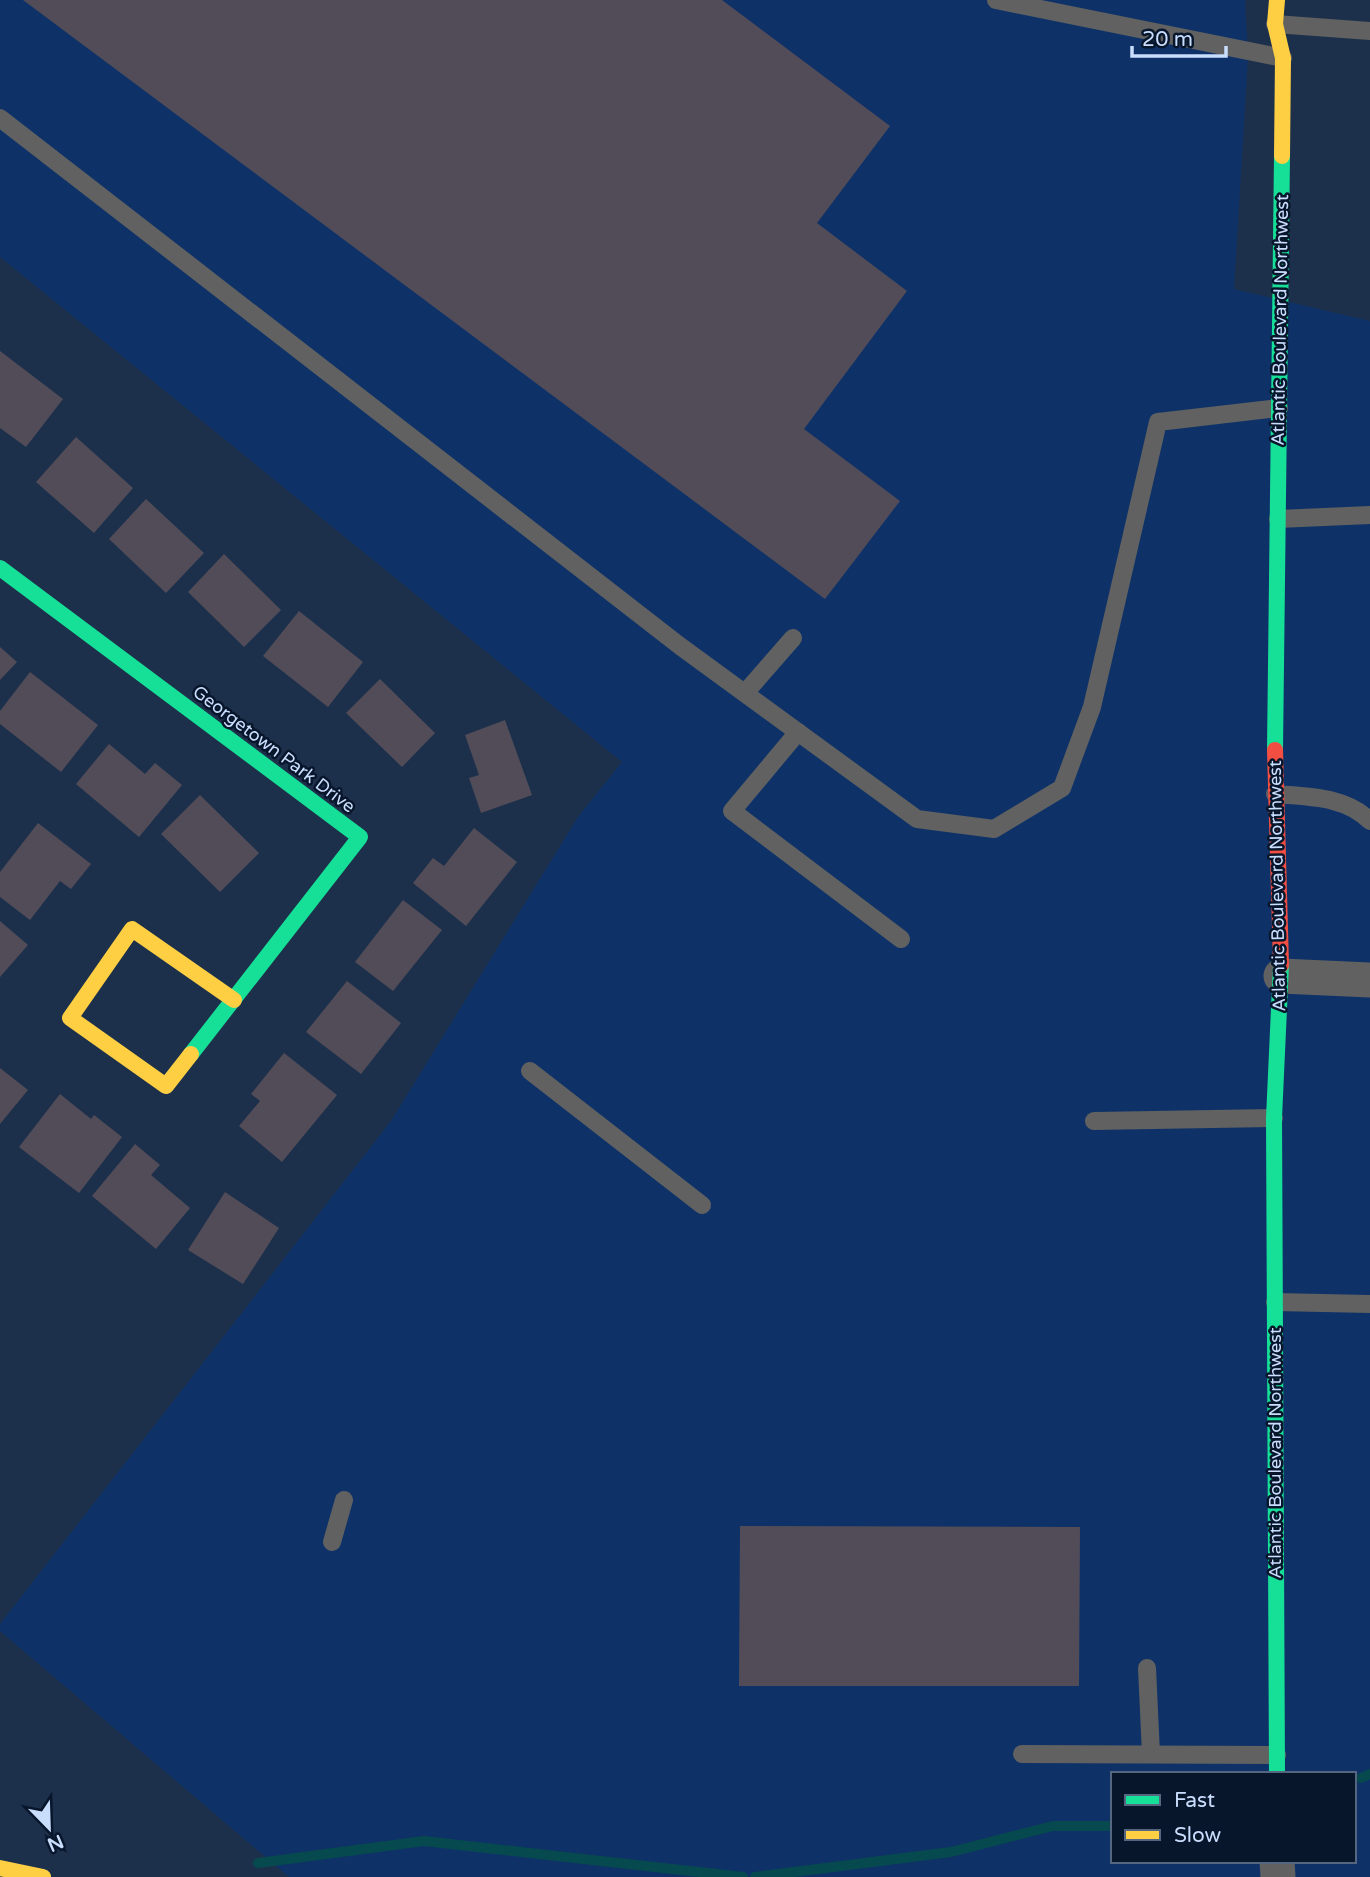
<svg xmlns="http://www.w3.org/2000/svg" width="1370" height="1877" font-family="'Varela Round',sans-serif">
  <rect width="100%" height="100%" fill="#1d304b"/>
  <path fill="#0e3268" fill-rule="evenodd" d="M 0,0 L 1245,0 L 1248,57 L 1234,289 L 1370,321 L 1370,1877 L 289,1877 L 0,1631 L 0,1624 L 391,1121 L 578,817 L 622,762 L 0,257 ZM 1113,1774 L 1354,1774 L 1354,1861 L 1113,1861 Z"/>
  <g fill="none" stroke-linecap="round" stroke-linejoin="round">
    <g stroke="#06494e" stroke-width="10">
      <path d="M 1361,1778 L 1370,1774"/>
      <path d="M 258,1863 L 424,1841 L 743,1877"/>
      <path d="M 755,1877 L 951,1852 L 1053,1826 L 1113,1826"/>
    </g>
  </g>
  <g fill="#514c58">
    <path d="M 23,0 L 722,0 L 890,126 L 817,223 L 907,291 L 804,429 L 900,501 L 825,599 Z"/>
    <path d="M 0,351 L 63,399 L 26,447 L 0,428 Z"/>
    <path d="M 76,437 L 133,488 L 94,533 L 36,482 Z"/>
    <path d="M 146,499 L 204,553 L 166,593 L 109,539 Z"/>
    <path d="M 224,554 L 281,610 L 244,647 L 188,592 Z"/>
    <path d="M 299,611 L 363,662 L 328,707 L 263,656 Z"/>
    <path d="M 0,647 L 17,662 L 0,680 Z"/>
    <path d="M 30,672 L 98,725 L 61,772 L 0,724 L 0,711 Z"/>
    <path d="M 380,679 L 435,733 L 402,767 L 346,713 Z"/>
    <path d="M 505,720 L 532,795 L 481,813 L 469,778 L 479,775 L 465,735 Z"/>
    <path d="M 109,744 L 145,774 L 155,763 L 182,785 L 139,837 L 76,784 Z"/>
    <path d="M 200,795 L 259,853 L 220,892 L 161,834 Z"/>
    <path d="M 38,823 L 91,864 L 71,889 L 60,881 L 30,920 L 0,897 L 0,872 Z"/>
    <path d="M 474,828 L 517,862 L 466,926 L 413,883 L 433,858 L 444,866 Z"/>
    <path d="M 403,900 L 442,930 L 393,991 L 355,962 Z"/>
    <path d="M 0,921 L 28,945 L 0,977 Z"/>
    <path d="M 347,981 L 401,1023 L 361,1074 L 306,1032 Z"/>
    <path d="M 284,1053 L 337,1095 L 282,1162 L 239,1126 L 260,1101 L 251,1094 Z"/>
    <path d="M 0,1068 L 28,1090 L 0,1124 Z"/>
    <path d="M 60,1094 L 91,1119 L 94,1115 L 122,1137 L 79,1193 L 19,1147 Z"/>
    <path d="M 135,1144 L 160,1165 L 151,1175 L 190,1208 L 156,1249 L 92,1196 Z"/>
    <path d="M 225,1192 L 279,1228 L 243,1284 L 188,1250 Z"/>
    <path d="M 740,1526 L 1080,1527 L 1079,1686 L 739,1686 Z"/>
  </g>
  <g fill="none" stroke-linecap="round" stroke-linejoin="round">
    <g stroke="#606160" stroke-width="18">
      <path d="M 996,0 L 1283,58"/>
      <path d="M 1275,24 L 1370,31"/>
      <path d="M 0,118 L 680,646 L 917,819 L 994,829 L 1062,788 L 1092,707 L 1158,422 L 1279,408"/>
      <path d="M 1278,519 L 1370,515"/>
      <path d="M 745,693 L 793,638"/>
      <path d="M 798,732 L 732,811 L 901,939"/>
      <path d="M 1275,794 C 1309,797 1345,796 1370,821"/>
      <path d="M 530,1071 L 702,1205"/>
      <path d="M 1094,1121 L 1274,1118"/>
      <path d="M 1275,1302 L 1370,1304"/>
      <path d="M 332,1542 L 344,1500"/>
      <path d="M 1147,1668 L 1151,1754"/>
      <path d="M 1022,1754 L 1277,1755"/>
    </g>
    <g stroke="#606160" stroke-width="35">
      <path d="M 1281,976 L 1370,980"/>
      <path d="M 1277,1861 L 1278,1877"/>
    </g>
    <g stroke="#16e098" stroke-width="16">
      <path d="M 0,568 L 360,837 L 191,1054"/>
      <path d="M 1275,750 L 1282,156"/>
      <path d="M 1277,1774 L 1274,1118 L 1281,965"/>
    </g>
    <g stroke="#ffcf43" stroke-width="16">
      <path d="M 1277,0 L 1275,24 L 1283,58 L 1282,156"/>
      <path d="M 191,1054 L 166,1086 L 70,1018 L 132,929 L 234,1000"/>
      <path d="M 0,1868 L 43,1877"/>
    </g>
    <path stroke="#f24e42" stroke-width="16" d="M 1275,750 L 1281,965"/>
  </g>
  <g text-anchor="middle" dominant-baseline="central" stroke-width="5" stroke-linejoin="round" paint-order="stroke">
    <g font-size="18" fill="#c9ddfd" stroke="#08162c">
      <text transform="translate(1280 320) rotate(-89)">Atlantic Boulevard Northwest</text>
      <text transform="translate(274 749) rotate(37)">Georgetown Park Drive</text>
      <text transform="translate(1277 886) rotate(-91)">Atlantic Boulevard Northwest</text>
      <text transform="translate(1275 1453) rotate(-90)">Atlantic Boulevard Northwest</text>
    </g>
  </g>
  <rect x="1111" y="1772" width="245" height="91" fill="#08162c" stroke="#556680" stroke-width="2"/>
  <rect x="1125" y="1795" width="35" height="10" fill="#16e098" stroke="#556680" stroke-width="2"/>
  <text x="1174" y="1807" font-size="21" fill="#c9ddfd">Fast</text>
  <rect x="1125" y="1830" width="35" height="10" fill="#ffcf43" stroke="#556680" stroke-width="2"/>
  <text x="1174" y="1842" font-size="21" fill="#c9ddfd">Slow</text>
  <g transform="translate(49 1828) rotate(157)" stroke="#08162c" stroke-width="5" paint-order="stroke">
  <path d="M0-5L12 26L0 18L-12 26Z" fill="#c9ddfd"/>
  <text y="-10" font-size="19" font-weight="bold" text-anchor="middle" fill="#c9ddfd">N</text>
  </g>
  <path d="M1132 46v10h94v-10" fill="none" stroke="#c9ddfd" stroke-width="3.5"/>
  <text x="1142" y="46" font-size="21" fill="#c9ddfd" stroke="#08162c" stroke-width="5" paint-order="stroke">20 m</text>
</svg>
